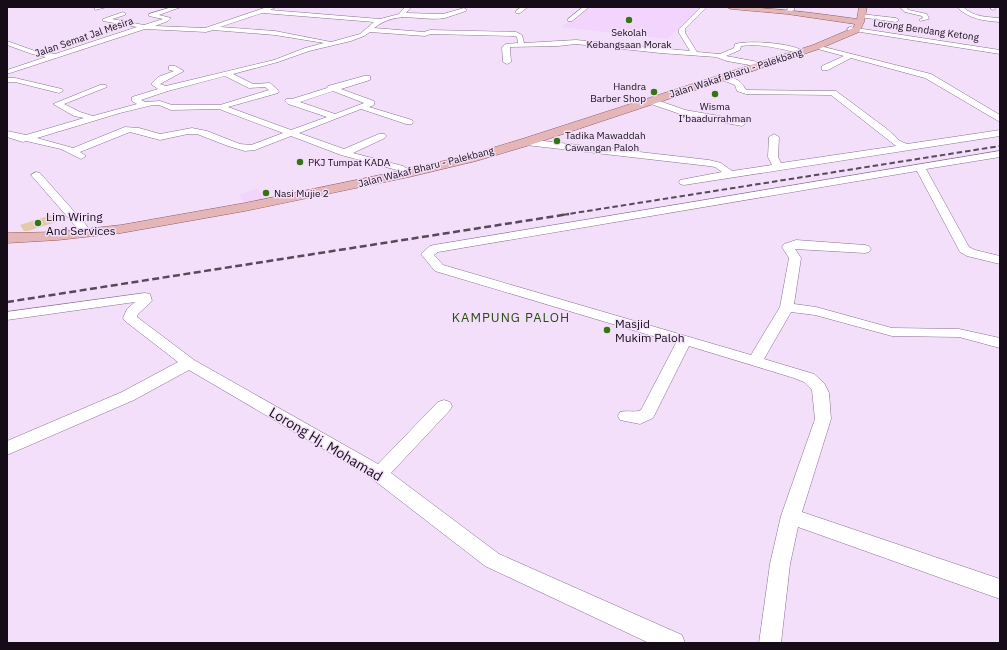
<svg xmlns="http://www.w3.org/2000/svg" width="1007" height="650" font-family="'IBM Plex Sans',sans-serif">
  <rect width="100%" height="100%" fill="#f3dffa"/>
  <g fill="#f3d4fd">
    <path d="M 587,7 L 702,7 L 667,39 L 561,27 Z"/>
    <path d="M 258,188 L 264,202 L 246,206 L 239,195 Z"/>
  </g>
  <path fill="#e3cba7" d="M 51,215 L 56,222 L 28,231 L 24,231 L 20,225 Z"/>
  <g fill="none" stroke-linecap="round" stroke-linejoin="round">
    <g stroke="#87708f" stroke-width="1">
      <g id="minor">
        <path d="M 98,7 L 107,7 L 95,10 L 95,8 Z"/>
        <path d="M 172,7 L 181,7 L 159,15 L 171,18 L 168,21 L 155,26 L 205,28 L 267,7 L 276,7 L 270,10 L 380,19 L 399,14 L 405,7 L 411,7 L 406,13 L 443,14 L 464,8 L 467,10 L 466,11 C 459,13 452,16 445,18 C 418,22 399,9 374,28 L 424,32 L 430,30 L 516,32 L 522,35 L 524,43 L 576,40 L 690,51 L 679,33 L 679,29 L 701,7 L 707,7 L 685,29 L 685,33 L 697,52 L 720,54 L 734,48 L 735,44 C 750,40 793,43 805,52 L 802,54 C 782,49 761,43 741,46 L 740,50 L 726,56 L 764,63 L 764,67 L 761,67 L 727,61 L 716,57 L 660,53 L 576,44 L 558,46 L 510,47 L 511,62 L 507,64 L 503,62 L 502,47 L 506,44 L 518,43 L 517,37 L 515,36 L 431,34 L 425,36 L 370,32 L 364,36 L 351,41 L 309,51 L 278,62 L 233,74 L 253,84 L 270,83 L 279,91 L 278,93 L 228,107 L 291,130 L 327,117 L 288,104 L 285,101 L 286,99 L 292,99 L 327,88 L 328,86 L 364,76 L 370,76 L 370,80 L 341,89 L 374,101 L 374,105 L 369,107 L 412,120 L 413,122 L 412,124 L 406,124 L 361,109 L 299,133 L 344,149 L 379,134 L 385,134 L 387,136 L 385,138 L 353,153 L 403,166 L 414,173 L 409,176 L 397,170 L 341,155 L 291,136 L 255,150 L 245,151 L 228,146 L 197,134 L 188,134 L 160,140 L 130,132 L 80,152 L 86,156 L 81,159 L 61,149 L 26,141 L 23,142 L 7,137 L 7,131 L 26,135 L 84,118 L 74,116 L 53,104 L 100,85 L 106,85 L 107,87 L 64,104 L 80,112 L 93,116 L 137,104 L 132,101 L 132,97 L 158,89 L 151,84 L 158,77 L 174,71 L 169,70 L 169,66 L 175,66 L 184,71 L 160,84 L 166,86 L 274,60 L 305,48 L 324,43 L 275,35 L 213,30 L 206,32 L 145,29 L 7,74 L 7,70 L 46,57 L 32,54 L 7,45 L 7,41 L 35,51 L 55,54 L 137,27 L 103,21 L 103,19 L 123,12 L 125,13 L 125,15 L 112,19 L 144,25 L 163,19 L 149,16 L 149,14 ZM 262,13 L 263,13 L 374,22 L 360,34 L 331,42 L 275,31 L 220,27 ZM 225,76 L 249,88 L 265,87 L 269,90 L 220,105 L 172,105 L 160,101 L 145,102 L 141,100 L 168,91 ZM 333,91 L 364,103 L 335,114 L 300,102 ZM 153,105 L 159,105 L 171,110 L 219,109 L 283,133 L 251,145 L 240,144 L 207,131 L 192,128 L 160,134 L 139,128 L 125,127 L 73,148 L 37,138 L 120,113 Z"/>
        <path d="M 521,7 L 528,7 L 520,13 L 516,13 L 516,11 Z"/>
        <path d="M 583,7 L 589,7 L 572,21 L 568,21 L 568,19 Z"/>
        <path d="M 788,7 L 794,7 L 794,10 L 789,13 L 785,13 L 784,12 L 788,9 Z"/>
        <path d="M 900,7 L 906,7 L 909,10 L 927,14 L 929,19 L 920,21 L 919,20 L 923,18 L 922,16 L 905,12 Z"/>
        <path d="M 957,7 L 963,7 C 973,17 987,17 1000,18 L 1000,22 C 985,21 968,19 957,7 Z"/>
        <path d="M 991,7 L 997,7 L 993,10 L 991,9 Z"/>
        <path d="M 861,14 L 896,18 L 899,20 L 896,22 L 859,17 L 858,16 Z"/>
        <path d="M 850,27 L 1000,50 L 1000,54 L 848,30 L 847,29 Z"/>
        <path d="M 816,45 L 931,74 L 1000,115 L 1000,122 L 925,78 L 851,58 L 828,70 L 822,70 L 822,66 L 844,56 L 814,48 L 814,46 Z"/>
        <path d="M 720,75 C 726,75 736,78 740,82 C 744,85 743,87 747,90 L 836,91 L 887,129 L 900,141 L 907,144 L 1000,130 L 1000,136 L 684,185 L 680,184 L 679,182 L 680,180 L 722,172 L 715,167 L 709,166 L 526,145 L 521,142 L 526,139 L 709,160 L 721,163 L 732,171 L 772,165 L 768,157 L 769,137 L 774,134 L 779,137 L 778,157 L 781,163 L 896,146 L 831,95 L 746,94 L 737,91 L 735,85 L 720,79 Z"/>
        <path d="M 7,78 L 15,78 L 62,89 L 63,91 L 59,93 L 15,82 L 7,82 Z"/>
        <path d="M 648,99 L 654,99 L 685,110 L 742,120 L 746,123 L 742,126 L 683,115 L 648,103 Z"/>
        <path d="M 1000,151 L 1000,157 L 926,169 L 969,247 L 975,250 L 1000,256 L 1000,264 L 967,256 L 960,252 L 917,171 L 438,252 L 434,255 L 443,265 L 751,355 L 780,307 L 789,258 L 782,247 L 784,244 L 796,240 L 865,245 L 869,246 L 871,249 L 869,252 L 865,253 L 795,249 L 801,258 L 794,304 L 816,307 L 892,328 L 959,329 L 1000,338 L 1000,348 L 959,337 L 892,336 L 815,315 L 791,312 L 764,359 L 814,374 L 824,383 L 829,393 L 831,419 L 802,512 L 1000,579 L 1000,599 L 798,527 L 790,564 L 781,643 L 759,643 L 770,564 L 781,516 L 815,419 L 812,390 L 804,382 L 794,378 L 689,346 L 653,418 L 640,424 L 620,420 L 618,416 L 620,412 C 627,410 635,413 641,410 L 676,343 L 435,271 L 421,254 L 430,246 L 434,245 Z"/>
        <path d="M 36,172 L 40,173 L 87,226 L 91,234 L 89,236 L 81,236 L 78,229 L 31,175 Z"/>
        <path d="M 145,293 L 150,294 L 152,301 L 138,314 L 137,317 L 194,360 L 378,464 L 438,402 L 444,400 L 450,402 L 452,406 L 450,410 L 391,473 L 499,554 L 682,635 L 685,643 L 649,643 L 485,566 L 366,474 L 189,370 L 134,400 L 7,455 L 7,441 L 122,392 L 178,362 L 125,321 L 123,318 L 127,309 L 135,302 L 7,320 L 7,312 Z"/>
      </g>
    </g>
    <g stroke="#905b61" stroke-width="1">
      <path id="major" d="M 727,7 C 771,7 814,13 857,19 L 859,7 L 867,7 L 864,22 L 859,32 L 819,49 L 530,145 L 476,161 L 409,177 L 245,211 L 121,233 L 58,240 L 7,243 L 7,233 L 58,232 L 121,225 L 245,203 L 409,169 L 469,155 L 522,139 L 813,45 L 853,28 L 855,24 L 787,14 L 731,9 Z"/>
    </g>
    <use href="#minor" fill="#fff" fill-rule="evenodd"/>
    <use href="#major" fill="#e5b6b8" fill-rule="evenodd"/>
    <path stroke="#564a5a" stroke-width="2" stroke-dasharray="5.5 3" stroke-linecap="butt" d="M 562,215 L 1000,146"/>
    <path stroke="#564a5a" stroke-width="2.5" stroke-dasharray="7 3.5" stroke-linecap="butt" d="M 7,302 L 569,214"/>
  </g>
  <g fill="#337512" stroke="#f3dffa" stroke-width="1.5">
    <circle cx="629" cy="20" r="4"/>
    <circle cx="654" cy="92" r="4"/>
    <circle cx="715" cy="94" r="4"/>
    <circle cx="557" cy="141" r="4"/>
    <circle cx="300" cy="162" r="4"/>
    <circle cx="266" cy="193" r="4"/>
    <circle cx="38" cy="223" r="4"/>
    <circle cx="607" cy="330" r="4"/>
  </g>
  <g text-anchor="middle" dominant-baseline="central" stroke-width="3" stroke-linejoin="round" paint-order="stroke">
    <g font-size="10" fill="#150c18" stroke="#f3dffa">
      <text transform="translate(926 30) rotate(8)">Lorong Bendang Ketong</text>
      <text transform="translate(84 37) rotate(-19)">Jalan Semat Jal Mesira</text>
      <text transform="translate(736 73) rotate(-18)">Jalan Wakaf Bharu - Palekbang</text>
      <text transform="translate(426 167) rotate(-14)">Jalan Wakaf Bharu - Palekbang</text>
    </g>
    <g font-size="10" fill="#150c18" stroke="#f3dffa" text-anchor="start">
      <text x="629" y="32" text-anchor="middle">Sekolah<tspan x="629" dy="12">Kebangsaan Morak</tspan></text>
      <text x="646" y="86" text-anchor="end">Handra<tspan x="646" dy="12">Barber Shop</tspan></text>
      <text x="715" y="106" text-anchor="middle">Wisma<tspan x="715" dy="12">I’baadurrahman</tspan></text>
      <text x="565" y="135">Tadika Mawaddah<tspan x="565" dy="12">Cawangan Paloh</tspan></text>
      <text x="308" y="162">PKJ Tumpat KADA</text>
      <text x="274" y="193">Nasi Mujie 2</text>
    </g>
    <g font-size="12" fill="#150c18" stroke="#f3dffa" text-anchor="start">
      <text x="46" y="216">Lim Wiring<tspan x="46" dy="14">And Services</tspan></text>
      <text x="615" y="323">Masjid<tspan x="615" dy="14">Mukim Paloh</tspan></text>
    </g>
    <g font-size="13" letter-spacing="1" fill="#254e12" stroke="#f3dffa">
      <text x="511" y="317">KAMPUNG PALOH</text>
    </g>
    <g font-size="14" fill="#150c18" stroke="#f3dffa">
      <text transform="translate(326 444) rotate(31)">Lorong Hj. Mohamad</text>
    </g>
  </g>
  <rect width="1007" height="650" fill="none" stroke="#150c18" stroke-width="16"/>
</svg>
